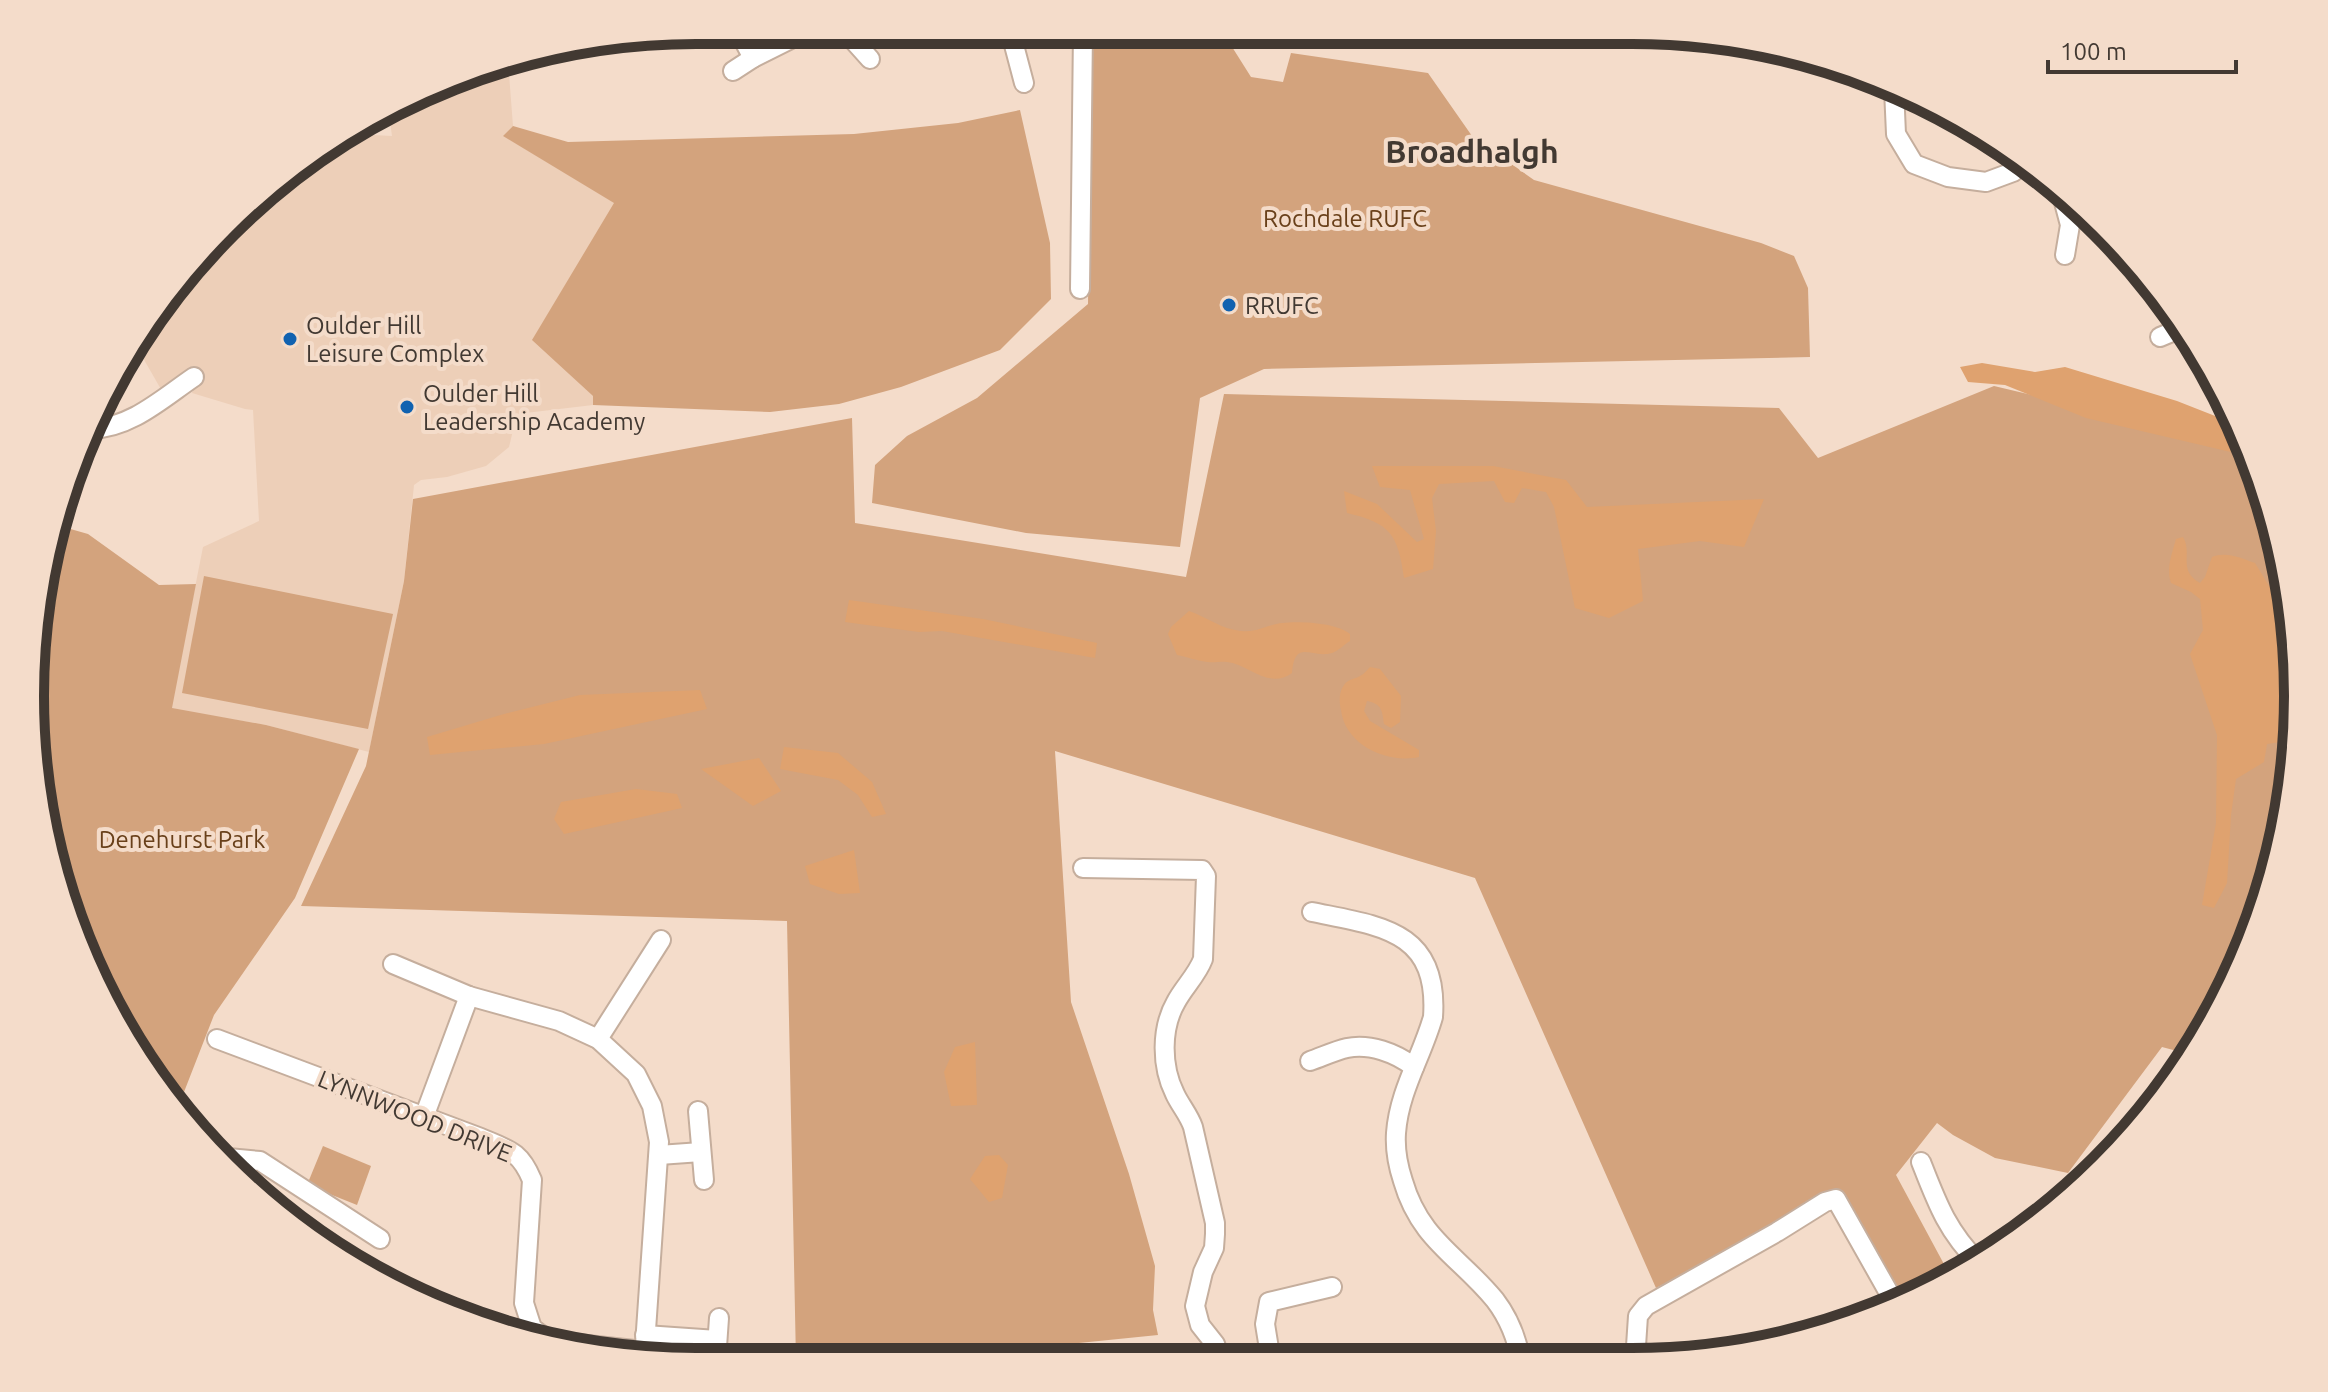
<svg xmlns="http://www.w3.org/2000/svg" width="2328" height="1392" font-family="Ubuntu,sans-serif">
  <rect width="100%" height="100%" fill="#f4dcca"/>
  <path fill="#edcfb8" d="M 508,61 L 513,126 L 504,136 L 615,203 L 533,339 L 593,396 L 593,405 L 517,414 L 509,447 L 486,466 L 447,477 L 421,480 L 414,485 L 404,581 L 369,752 L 266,725 L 171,709 L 203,547 L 259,521 L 253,410 L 245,409 L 192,393 L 198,374 L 195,367 L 162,391 L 143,358 L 126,359 L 143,326 L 291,167 L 353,134 L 392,136 L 389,115 L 482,65 Z"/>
  <g fill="#d3a37d">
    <path d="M 1092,31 L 1222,31 L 1251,77 L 1283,82 L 1291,53 L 1428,73 L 1472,136 L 1534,180 L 1761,243 L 1794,256 L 1808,288 L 1810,357 L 1264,369 L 1200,398 L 1180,547 L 1026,533 L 872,503 L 875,465 L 907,436 L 977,398 L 1088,304 Z"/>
    <path d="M 1020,110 L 1050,243 L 1051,299 L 1000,350 L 901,387 L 839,404 L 770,412 L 593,405 L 593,396 L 532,340 L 614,203 L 503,136 L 513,126 L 568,142 L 854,134 L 958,123 Z"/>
    <path d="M 1994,386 L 2249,446 L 2285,567 L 2298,696 L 2285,826 L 2247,951 L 2192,1055 L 2162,1047 L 2068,1173 L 1995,1158 L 1953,1135 L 1937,1123 L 1896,1175 L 1952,1279 L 1901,1302 L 1833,1193 L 1773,1230 L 1656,1288 L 1475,878 L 1055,751 L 1071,1002 L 1129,1174 L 1155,1266 L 1153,1310 L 1158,1335 L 1069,1344 L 1071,1361 L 796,1361 L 787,921 L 301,906 L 366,766 L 404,581 L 413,499 L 852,418 L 855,523 L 1186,577 L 1224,394 L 1779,408 L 1818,458 Z"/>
    <path d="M 67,528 L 88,534 L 159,585 L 196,584 L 172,708 L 266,725 L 359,749 L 295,898 L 214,1015 L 184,1092 L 156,1080 L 65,910 L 30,696 L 57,532 Z"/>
    <path d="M 204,576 L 393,614 L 368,729 L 182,693 Z"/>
    <path d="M 323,1146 L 371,1166 L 357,1205 L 307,1185 Z"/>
  </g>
  <g fill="#dfa26f">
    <path d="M 1982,363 L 2035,372 L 2065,367 L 2177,401 L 2238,425 L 2247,442 L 2252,457 L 2086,418 L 2005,385 L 1968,382 L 1960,367 Z"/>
    <path d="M 1372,466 L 1493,466 L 1566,480 L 1587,507 L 1764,499 L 1744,547 L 1700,541 L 1638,549 L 1643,601 L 1609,618 L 1575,608 L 1554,507 L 1546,492 L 1522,488 L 1514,503 L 1505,502 L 1494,481 L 1439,484 L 1432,498 L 1436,531 L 1433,569 L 1404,578 C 1398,534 1390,523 1347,513 L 1344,491 L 1377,504 L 1417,542 L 1424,539 L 1410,490 L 1380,487 Z"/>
    <path d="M 2183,537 C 2193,554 2177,570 2200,583 L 2205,577 L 2212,557 C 2226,551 2241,558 2255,563 L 2288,617 L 2291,628 L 2298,696 L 2294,740 L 2267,744 L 2264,762 L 2236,779 L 2231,815 L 2227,883 L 2214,908 L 2202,905 L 2216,823 L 2217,735 L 2190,654 L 2203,630 L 2200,599 L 2191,592 L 2171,583 C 2166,568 2172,554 2176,539 Z"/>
    <path d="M 849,600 L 983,619 L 1097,643 L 1095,658 L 942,631 L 919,632 L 845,622 Z"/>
    <path d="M 1189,611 C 1207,617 1221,629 1241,631 C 1258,633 1268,624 1283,623 C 1300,621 1337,623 1350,634 L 1350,641 C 1345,644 1338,651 1332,653 C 1311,659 1295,638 1292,673 C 1268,690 1249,664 1227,662 C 1221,661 1215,663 1208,662 C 1198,661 1187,657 1177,655 L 1168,634 L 1171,627 Z"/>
    <path d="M 1370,667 L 1380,669 L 1401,696 L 1400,722 L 1391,728 L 1384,724 C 1382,710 1382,704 1367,701 L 1364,711 L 1370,721 L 1419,750 L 1419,757 C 1387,764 1345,745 1341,710 C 1339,701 1339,692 1344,685 C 1349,678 1354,680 1360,676 C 1364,674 1367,670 1370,667 Z"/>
    <path d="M 700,690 L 707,709 L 544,744 L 430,755 L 427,737 L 504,714 L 580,695 Z"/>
    <path d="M 784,747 L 838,753 L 872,782 L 886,814 L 872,817 L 858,795 L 838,780 L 780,769 Z"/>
    <path d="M 759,758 L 781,791 L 753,806 L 701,769 Z"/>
    <path d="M 636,789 L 677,794 L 682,808 L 564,834 L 554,819 L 561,802 Z"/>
    <path d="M 854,850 L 860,893 L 839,894 L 810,884 L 805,866 Z"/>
    <path d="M 975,1042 L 977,1105 L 951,1106 L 944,1072 L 955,1047 Z"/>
    <path d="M 999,1155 L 1008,1165 L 1002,1198 L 989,1202 L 970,1179 L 985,1156 Z"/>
  </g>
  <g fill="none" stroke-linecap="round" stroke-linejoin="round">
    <g stroke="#c5ae9d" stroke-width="22">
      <g id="minor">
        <path d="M 738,30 L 753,58 L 809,30"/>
        <path d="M 844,30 L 870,59"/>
        <path d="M 1010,30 L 1024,83"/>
        <path d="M 733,71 L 753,58"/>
        <path d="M 1894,89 L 1896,134 L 1914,164 L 1948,177 L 1986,182 L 2013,172 L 2026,162"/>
        <path d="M 2061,191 L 2070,225 L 2065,255"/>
        <path d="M 1080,289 L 1083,31"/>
        <path d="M 2160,337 L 2186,326"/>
        <path d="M 91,429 C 131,428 163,398 194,377"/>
        <path d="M 1083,868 L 1202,870 L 1206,876 L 1203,959 C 1197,975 1184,987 1176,1002 C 1161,1028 1161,1066 1175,1094 C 1180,1105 1189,1115 1193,1127 L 1215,1223 L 1215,1234 L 1214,1248 L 1203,1272 L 1195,1306 L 1200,1325 L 1215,1344 L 1221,1361"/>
        <path d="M 1312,912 C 1380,926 1439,930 1433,1017 C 1422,1056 1399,1091 1396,1133 C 1395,1148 1398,1166 1403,1181 C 1420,1240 1459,1256 1495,1300 C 1508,1317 1517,1339 1521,1361"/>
        <path d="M 393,964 L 469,996 L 559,1021 L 598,1039 L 636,1074 L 652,1106 L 659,1142 L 644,1359"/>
        <path d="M 217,1039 L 481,1138 C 509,1150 520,1151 532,1180 L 524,1303 L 532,1328 L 548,1340"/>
        <path d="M 598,1039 L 661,940"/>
        <path d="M 1310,1061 C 1322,1057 1334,1051 1347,1048 C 1369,1043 1396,1053 1414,1067"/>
        <path d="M 698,1111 L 704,1180"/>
        <path d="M 424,1117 L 469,996"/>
        <path d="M 659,1155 L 701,1152"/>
        <path d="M 228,1158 L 260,1161 L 380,1239"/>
        <path d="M 1921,1162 C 1937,1203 1947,1231 1979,1263"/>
        <path d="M 645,1335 L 717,1340"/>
        <path d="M 559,1342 L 644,1351"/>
        <path d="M 716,1361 L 719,1318"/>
        <path d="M 1271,1361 L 1265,1324 L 1269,1302 L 1332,1287"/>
        <path d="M 1635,1361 L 1638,1316 L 1646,1306 L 1777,1232 L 1825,1202 L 1836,1199 L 1889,1293 L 1886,1309"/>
      </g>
    </g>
    <use href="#minor" stroke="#fff" stroke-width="18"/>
  </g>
  <g fill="#1162b0" stroke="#f4dcca" stroke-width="3">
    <circle cx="1229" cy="305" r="8"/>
    <circle cx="290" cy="339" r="8"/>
    <circle cx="407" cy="407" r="8"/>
  </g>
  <g text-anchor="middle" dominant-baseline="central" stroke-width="8" stroke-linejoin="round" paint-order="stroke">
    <g font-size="24" fill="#69401a" stroke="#f4dcca">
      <text x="1345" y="218">Rochdale RUFC</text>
      <text x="182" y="839">Denehurst Park</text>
    </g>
    <g font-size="24" fill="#423932" stroke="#f4dcca" text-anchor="start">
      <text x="1245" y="305">RRUFC</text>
      <text x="306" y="325">Oulder Hill<tspan x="306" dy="28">Leisure Complex</tspan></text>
      <text x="423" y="393">Oulder Hill<tspan x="423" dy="28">Leadership Academy</tspan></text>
    </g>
    <g font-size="24" fill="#423932" stroke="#f4dcca">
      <text transform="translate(415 1116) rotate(22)">LYNNWOOD DRIVE</text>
    </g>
    <g font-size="32" font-weight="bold" fill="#423932" stroke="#f4dcca">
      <text x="1472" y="151">Broadhalgh</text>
    </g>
  </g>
  <path d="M0 0H2328V1392H0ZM696 44H1632A652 652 0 0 1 2284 696V696A652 652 0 0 1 1632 1348H696A652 652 0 0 1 44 696V696A652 652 0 0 1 696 44Z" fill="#f4dcca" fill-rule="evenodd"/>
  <path fill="none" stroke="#423932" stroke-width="10" d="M696 44H1632A652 652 0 0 1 2284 696V696A652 652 0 0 1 1632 1348H696A652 652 0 0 1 44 696V696A652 652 0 0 1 696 44Z"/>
  <path d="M2048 60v12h188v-12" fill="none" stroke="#423932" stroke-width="4"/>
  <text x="2060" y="60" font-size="24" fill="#423932" stroke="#f4dcca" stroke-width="6" paint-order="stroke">100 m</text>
</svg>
